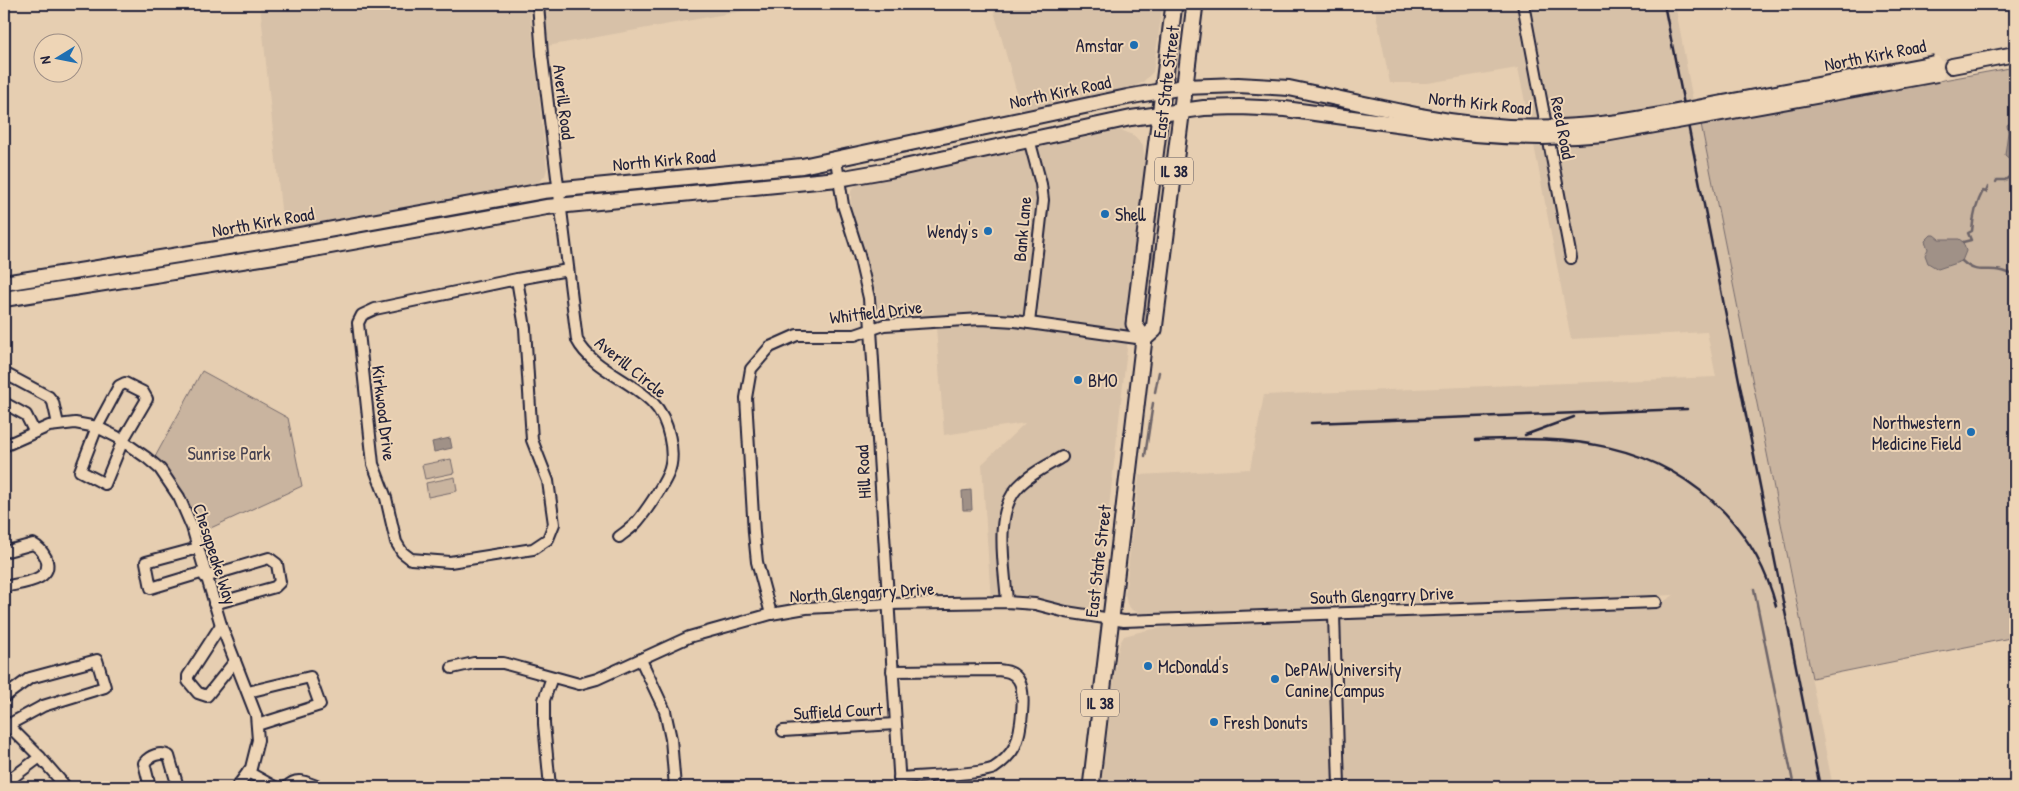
<svg xmlns="http://www.w3.org/2000/svg" width="2019" height="791" font-family="'Patrick Hand',sans-serif">
  <rect width="100%" height="100%" fill="#e6ceb1"/>
  <filter id="ink" filterUnits="userSpaceOnUse"><feTurbulence type="fractalNoise" baseFrequency=".02" numOctaves="2"/><feDisplacementMap in="SourceGraphic" scale="10" xChannelSelector="R" yChannelSelector="G"/><feConvolveMatrix kernelMatrix="1 2 1 2 8 2 1 2 1" color-interpolation-filters="sRGB"/></filter>
  <g filter="url(#ink)">
    <g fill="#d7c1a8">
      <path d="M 260,4 L 529,4 L 547,169 L 545,176 L 536,184 L 283,229 Z"/>
      <path d="M 543,4 L 781,4 L 547,46 Z"/>
      <path d="M 992,4 L 1163,4 L 1153,72 L 1143,82 L 1137,85 L 1023,115 Z"/>
      <path d="M 1374,4 L 1675,4 L 1693,101 L 1608,117 L 1529,121 L 1518,68 L 1428,83 L 1390,83 Z"/>
      <path d="M 1701,124 L 1833,787 L 1339,787 L 1337,617 L 1653,608 L 1674,595 L 1446,606 L 1142,614 L 1132,610 L 1127,604 L 1125,594 L 1139,475 L 1250,469 L 1264,395 L 1716,377 L 1707,332 L 1571,339 L 1534,145 L 1576,143 L 1621,139 Z"/>
      <path d="M 1115,131 L 1123,131 L 1131,134 L 1138,140 L 1143,146 L 1145,164 L 1140,234 L 1099,596 L 1092,606 L 1079,609 L 1037,600 L 991,600 L 982,464 L 1025,423 L 944,435 L 936,327 L 878,332 L 873,284 L 851,208 L 851,191 L 858,182 L 1007,150 L 1066,142 Z"/>
      <path d="M 1331,618 L 1338,787 L 1101,787 L 1117,656 L 1120,643 L 1124,636 L 1147,630 L 1168,627 L 1225,621 Z"/>
    </g>
    <g fill="#c9b49f" stroke="#766b6d">
      <path d="M 2015,67 L 2015,637 L 1812,678 L 1701,124 Z"/>
      <path d="M 461,212 L 374,233 L 280,249 L 280,244 Z"/>
      <path d="M 1152,229 C 1152,252 1159,307 1144,325 L 1140,324 Z"/>
      <path d="M 277,245 L 277,250 L 4,294 L 4,292 L 78,276 Z"/>
      <path d="M 202,371 L 288,418 L 302,486 L 202,532 C 189,501 178,482 155,457 Z"/>
      <path d="M 451,459 L 454,473 L 425,479 L 422,465 Z"/>
      <path d="M 455,477 L 457,491 L 428,497 L 426,483 Z"/>
    </g>
    <g fill="#a09187" stroke="#6e6569">
      <path d="M 2011,122 L 2015,122 L 2015,164 L 2005,155 L 2008,132 L 2007,125 Z"/>
      <path d="M 1931,235 L 1934,235 L 1939,239 L 1959,239 L 1963,242 L 1966,251 L 1962,261 L 1938,269 L 1928,263 L 1925,255 L 1928,249 L 1925,241 Z"/>
      <path d="M 450,438 L 452,448 L 434,452 L 432,442 Z"/>
      <path d="M 971,490 L 972,510 L 963,510 L 962,491 Z"/>
    </g>
    <g fill="none" stroke-linecap="round" stroke-linejoin="round">
      <g stroke="#6e6569" stroke-width="2.5">
        <path d="M 1996,182 L 1997,180 L 2005,180 L 2012,175 L 2012,161"/>
        <path d="M 1963,242 L 1971,240 L 1968,233 L 1972,231 C 1973,218 1977,202 1983,191 L 1986,192 L 1988,187"/>
        <path d="M 1962,261 C 1975,273 1981,269 1996,270 C 2003,270 2009,274 2015,275"/>
        <path d="M 1155,392 L 1159,372"/>
        <path d="M 1145,456 L 1153,403"/>
        <path d="M 1754,589 L 1794,787"/>
      </g>
      <g stroke="#22223b" stroke-width="14">
        <g id="street">
          <path d="M 538,4 L 542,55 L 577,340 C 592,369 631,380 653,403 C 668,418 677,454 668,474 C 663,486 643,516 634,525 C 630,529 624,533 619,537"/>
          <path d="M 1523,4 L 1571,258"/>
          <path d="M 836,160 L 843,205 L 859,255 L 869,298 L 900,787"/>
          <path d="M 517,279 L 375,309 L 362,315 L 358,323 L 373,464 L 386,498 L 396,542 L 402,552 L 411,559 L 450,562 L 533,549 L 548,539 L 554,524 L 548,481 L 532,440 L 525,328 L 517,279 L 568,270"/>
          <path d="M 1029,323 L 1043,200 L 1041,184 L 1029,139"/>
          <path d="M 4,373 L 49,397 L 53,402 L 58,424"/>
          <path d="M 125,383 L 143,392 L 147,399 L 123,440 L 105,484 L 80,471 L 97,427 L 119,386 Z"/>
          <path d="M 4,403 L 26,415 L 34,431"/>
          <path d="M 4,446 L 49,426 L 75,423 L 97,427 L 117,437 L 147,458 L 160,469 L 179,497 L 192,527 L 221,625 L 256,715 L 258,740 L 251,768 L 237,787"/>
          <path d="M 198,548 L 146,562 L 151,588 L 204,572"/>
          <path d="M 4,552 L 33,544 C 39,547 43,552 46,558 C 55,582 19,583 4,587"/>
          <path d="M 205,577 L 269,558 L 277,564 L 280,582 L 275,587 L 214,604"/>
          <path d="M 1007,602 C 1005,568 993,514 1018,487 C 1030,474 1047,466 1062,457"/>
          <path d="M 771,614 L 757,562 L 754,533 L 746,398 L 751,369 L 770,347 L 797,335 L 855,335 L 884,325 L 981,319 L 1015,321 L 1144,339"/>
          <path d="M 1334,614 L 1339,787"/>
          <path d="M 221,625 L 188,676 L 188,681 L 198,693 L 207,696 L 235,661"/>
          <path d="M 641,660 L 665,711 L 671,739 L 675,787"/>
          <path d="M 452,668 L 474,663 L 503,663 L 579,684 L 597,679 L 689,637 L 771,614 L 806,608 L 887,604 L 1007,602 L 1035,604 L 1066,612 L 1124,621 L 1656,602"/>
          <path d="M 892,671 L 998,670 C 1007,671 1013,672 1018,679 C 1027,691 1021,732 1015,746 C 1011,754 1002,763 994,768 C 979,775 919,776 899,778"/>
          <path d="M 248,692 L 310,677 L 320,705 L 257,725"/>
          <path d="M 4,697 L 30,678 L 97,660 L 105,687 L 43,706 L 8,725"/>
          <path d="M 4,721 L 40,757 L 66,787"/>
          <path d="M 783,731 L 895,724"/>
          <path d="M 248,772 L 275,787"/>
          <path d="M 4,784 L 40,757"/>
          <path d="M 150,787 L 144,763 C 149,756 161,751 169,756 L 178,787"/>
          <path d="M 287,787 C 297,776 307,783 319,787"/>
          <path d="M 550,787 L 544,724 L 544,700 L 552,677"/>
        </g>
      </g>
      <g stroke="#22223b" stroke-width="18">
        <g id="secondary">
          <path d="M 1952,66 L 2015,54"/>
          <path d="M 4,283 L 278,239 L 543,191 L 802,166 L 1127,97 L 1184,87 L 1238,85 L 1289,88 L 1421,116"/>
          <path d="M 4,299 L 280,255 L 547,207 L 838,179 L 890,170 L 1131,118 L 1204,108 L 1239,107 L 1285,109 L 1419,127"/>
        </g>
      </g>
      <g stroke="#22223b" stroke-width="19">
        <g id="primary">
          <path d="M 1144,339 L 1154,330 L 1195,4"/>
          <path d="M 1091,787 L 1144,339 L 1134,324 L 1174,4"/>
        </g>
      </g>
      <use href="#street" stroke="#eed5b6" stroke-width="10"/>
      <use href="#secondary" stroke="#eed5b6" stroke-width="14"/>
      <use href="#primary" stroke="#eed5b6" stroke-width="15"/>
      <g stroke="#22223b" stroke-width="2.5">
        <path d="M 1664,4 L 1820,787"/>
        <path d="M 1311,423 L 1687,409"/>
        <path d="M 1525,435 L 1574,417"/>
        <path d="M 1475,440 C 1570,436 1655,440 1725,513 C 1750,540 1767,571 1776,606"/>
      </g>
      <g stroke="#22223b" stroke-width="18" stroke-linecap="butt">
        <g id="secondary-bridge">
          <path d="M 1421,116 C 1483,128 1547,131 1610,123 C 1651,118 1692,109 1733,101 C 1801,88 1868,76 1935,63"/>
          <path d="M 1419,127 C 1482,137 1542,140 1605,134 L 1937,74"/>
        </g>
      </g>
      <use href="#secondary-bridge" stroke="#eed5b6" stroke-width="14"/>
    </g>
  </g>
  <g fill="#1f6fb2" stroke="#eed5b6" stroke-width="2">
    <circle cx="1134" cy="45" r="5"/>
    <circle cx="1105" cy="214" r="5"/>
    <circle cx="988" cy="231" r="5"/>
    <circle cx="1078" cy="380" r="5"/>
    <circle cx="1971" cy="432" r="5"/>
    <circle cx="1148" cy="666" r="5"/>
    <circle cx="1275" cy="679" r="5"/>
    <circle cx="1214" cy="722" r="5"/>
  </g>
  <g text-anchor="middle" dominant-baseline="central" stroke-width="4" stroke-linejoin="round" paint-order="stroke">
    <g fill="#eed5b6" stroke="#5f5860" stroke-width="1">
      <rect x="1155" y="157.5" width="38" height="27" rx="4"/>
      <rect x="1081" y="689.5" width="38" height="27" rx="4"/>
    </g>
    <g font-size="16" font-weight="bold" fill="#22223b">
      <text x="1174" y="171">IL 38</text>
      <text x="1100" y="703">IL 38</text>
    </g>
    <g font-size="18" fill="#22223b" stroke="#eed5b6" text-anchor="start">
      <text x="1124" y="45" text-anchor="end">Amstar</text>
      <text x="1115" y="214">Shell</text>
      <text x="978" y="231" text-anchor="end">Wendy's</text>
      <text x="1088" y="380">BMO</text>
      <text x="1961" y="422" text-anchor="end">Northwestern<tspan x="1961" dy="21">Medicine Field</tspan></text>
      <text x="1158" y="666">McDonald's</text>
      <text x="1285" y="669">DePAW University<tspan x="1285" dy="21">Canine Campus</tspan></text>
      <text x="1224" y="722">Fresh Donuts</text>
    </g>
    <g font-size="18" fill="#22223b" stroke="#eed5b6">
      <text transform="translate(1875 55) rotate(-11)">North Kirk Road</text>
      <text transform="translate(1166 82) rotate(-83)">East State Street</text>
      <text transform="translate(1060 92) rotate(-12)">North Kirk Road</text>
      <text transform="translate(564 102) rotate(83)">Averill Road</text>
      <text transform="translate(1480 103) rotate(6)">North Kirk Road</text>
      <text transform="translate(1563 128) rotate(79)">Reed Road</text>
      <text transform="translate(664 160) rotate(-5)">North Kirk Road</text>
      <text transform="translate(263 222) rotate(-10)">North Kirk Road</text>
      <text transform="translate(1022 229) rotate(-85)">Bank Lane</text>
      <text transform="translate(876 312) rotate(-7)">Whitfield Drive</text>
      <text transform="translate(631 367) rotate(39)">Averill Circle</text>
      <text transform="translate(384 413) rotate(83)">Kirkwood Drive</text>
      <text transform="translate(863 472) rotate(-93)">Hill Road</text>
      <text transform="translate(215 554) rotate(72)">Chesapeake Way</text>
      <text transform="translate(1098 561) rotate(-83)">East State Street</text>
      <text transform="translate(862 592) rotate(-3)">North Glengarry Drive</text>
      <text transform="translate(1382 595) rotate(-2)">South Glengarry Drive</text>
      <text transform="translate(838 711) rotate(-3)">Suffield Court</text>
    </g>
    <g font-size="18" fill="#433f4f" stroke="#eed5b6">
      <text x="229" y="453">Sunrise Park</text>
    </g>
  </g>
  <rect width="2019" height="791" fill="none" stroke="#eed5b6" stroke-width="20"/>
  <rect x="10" y="10" width="1999" height="771" fill="none" stroke="#22223b" stroke-width="2" filter="url(#ink)"/>
  <g transform="translate(58 58) rotate(260)"><circle r="24" fill="#eed5b6" stroke="#9c8d85"/>
  <path d="M0-4L9 19L0 12L-9 19Z" fill="#1f6fb2"/>
  <text y="-8" font-size="14" font-weight="bold" text-anchor="middle" fill="#22223b">N</text>
  </g>
</svg>
